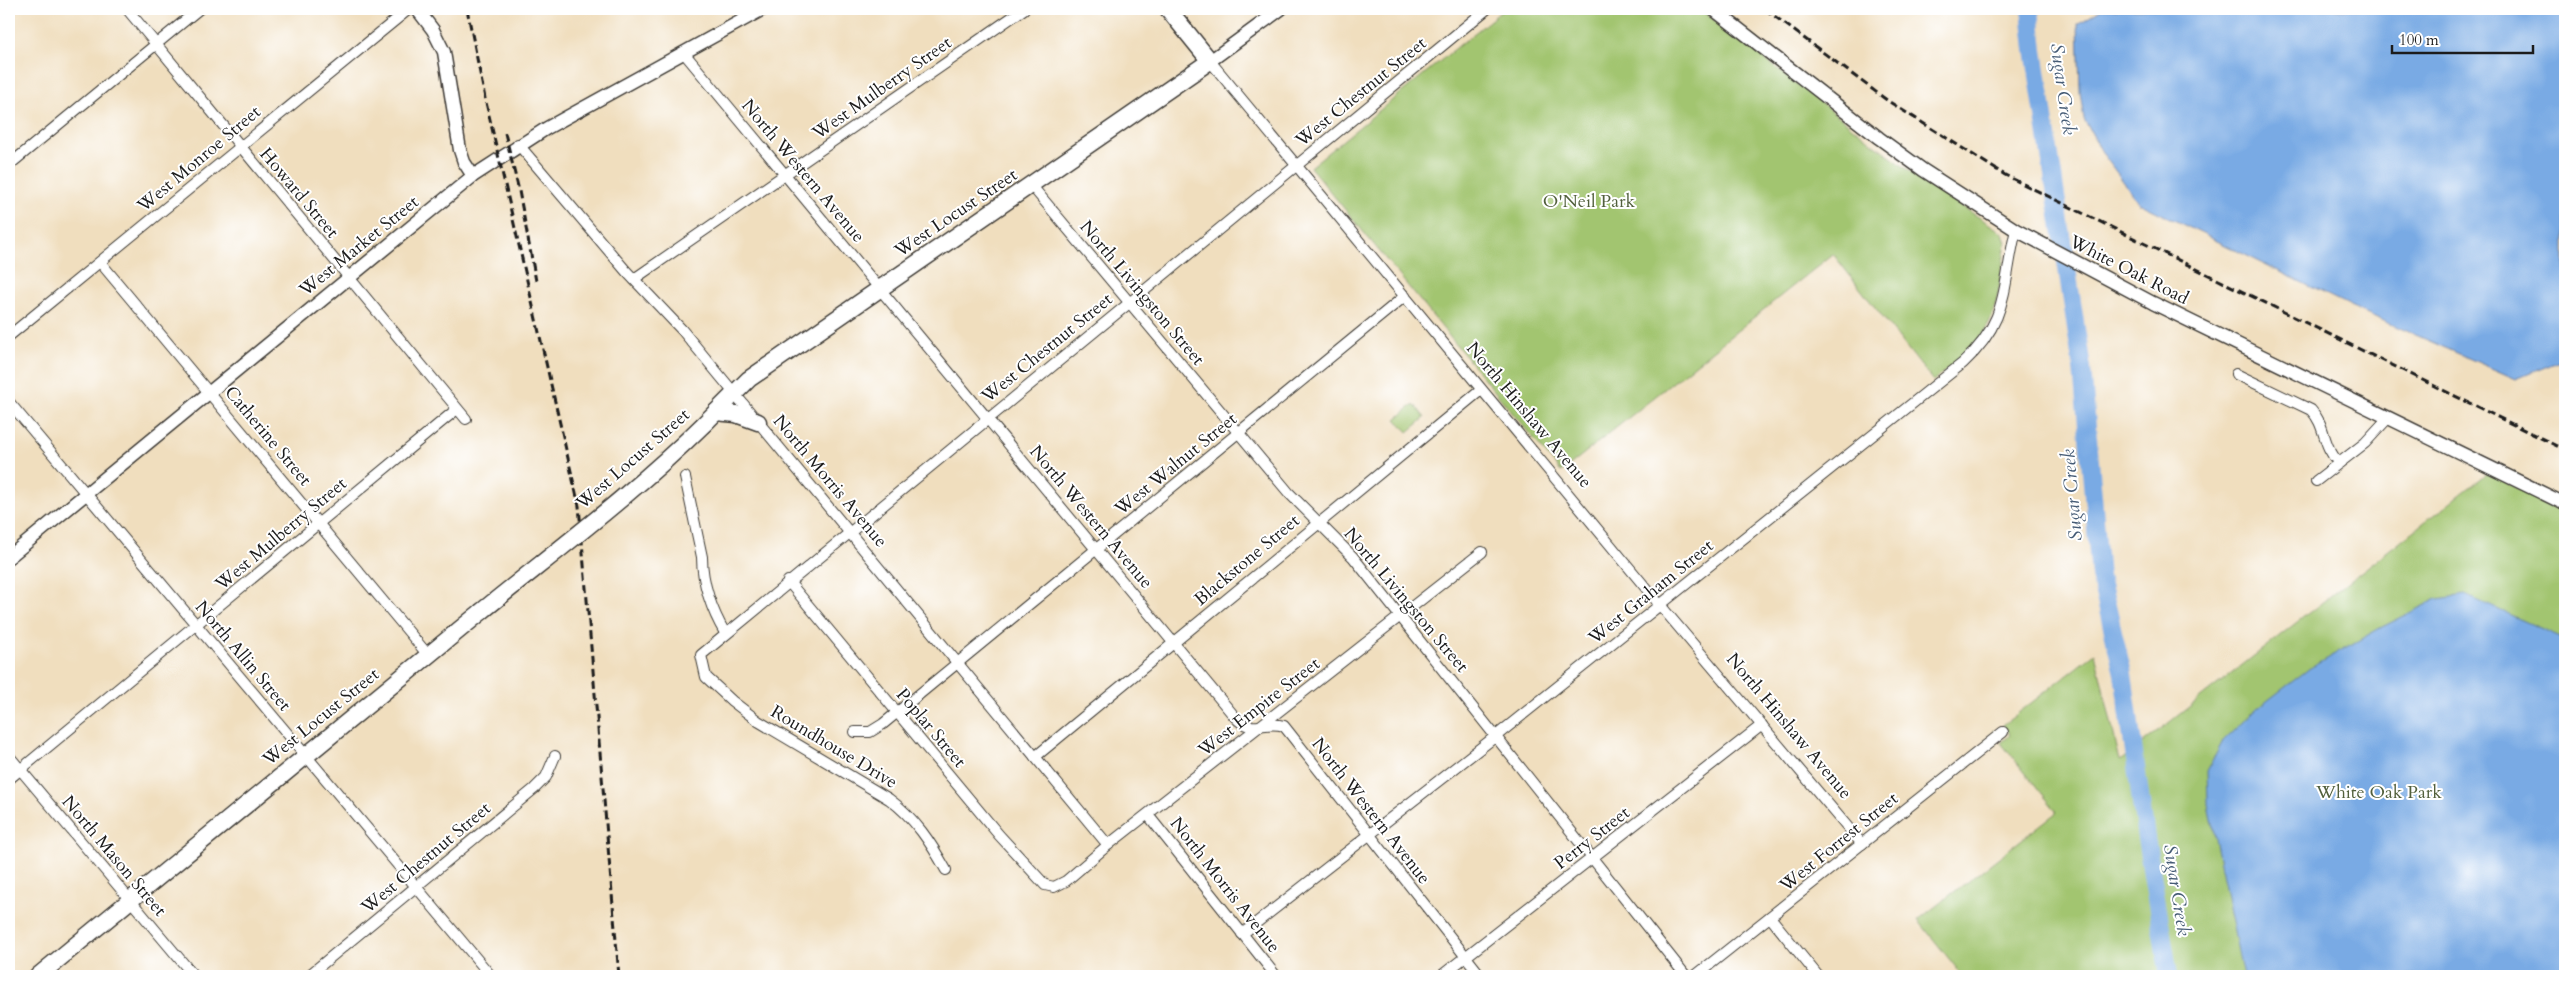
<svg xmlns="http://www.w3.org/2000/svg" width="2574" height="985" font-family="Cardo,serif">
  <rect width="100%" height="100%" fill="#fff"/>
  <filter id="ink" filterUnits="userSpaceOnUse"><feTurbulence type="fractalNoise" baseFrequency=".02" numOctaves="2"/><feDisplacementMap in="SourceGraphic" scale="10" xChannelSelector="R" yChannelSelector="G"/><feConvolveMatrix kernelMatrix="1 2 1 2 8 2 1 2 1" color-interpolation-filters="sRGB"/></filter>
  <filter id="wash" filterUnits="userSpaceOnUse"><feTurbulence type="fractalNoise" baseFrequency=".0096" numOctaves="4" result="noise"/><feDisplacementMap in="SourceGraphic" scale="20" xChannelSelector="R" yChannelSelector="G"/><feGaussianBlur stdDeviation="1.12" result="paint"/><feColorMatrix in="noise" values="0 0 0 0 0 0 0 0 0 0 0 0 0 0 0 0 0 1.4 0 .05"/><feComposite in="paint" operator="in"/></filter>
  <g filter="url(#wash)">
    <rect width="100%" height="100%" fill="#f0debe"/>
    <g fill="#a2c56f" stroke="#5f7046">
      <path d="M 1504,9 L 1700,9 L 1917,177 L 2003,233 L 2006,242 C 2001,271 2000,303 1986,329 C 1976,348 1949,367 1933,381 L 1833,254 L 1561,472 L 1310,167 Z"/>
      <path d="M 1414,404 L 1425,418 L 1408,432 L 1396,419 Z"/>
      <path d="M 2487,473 L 2565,512 L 2565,976 L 1961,976 L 1962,975 L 1918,920 L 2057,812 L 2001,743 L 2010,735 L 2003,725 L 2095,653 L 2120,761 Z"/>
    </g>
    <g fill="#79aae4" stroke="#4a6380">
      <path d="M 2102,9 L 2565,9 L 2565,359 L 2516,379 L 2352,307 L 2139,203 L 2103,154 L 2084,119 L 2080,92 L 2078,24 Z"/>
      <path d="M 2465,595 L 2565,639 L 2565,976 L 2243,976 L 2208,804 L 2207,771 L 2223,741 L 2254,711 L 2310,668 L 2380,628 L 2438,599 Z"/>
    </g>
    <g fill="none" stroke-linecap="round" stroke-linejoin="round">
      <path stroke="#79aae4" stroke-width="18" d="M 2030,9 L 2034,50 L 2082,368 L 2100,576 L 2123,674 L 2146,838 L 2169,976"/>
    </g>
  </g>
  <g filter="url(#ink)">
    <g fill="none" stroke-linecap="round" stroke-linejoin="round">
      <g stroke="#3c3934" stroke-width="12">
        <g id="minor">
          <path d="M 127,9 L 466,419"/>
          <path d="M 684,53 L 1235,717 C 1252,736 1264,719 1284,726 L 1481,976"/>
          <path d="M 1210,61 L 1660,605 L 1862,844"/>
          <path d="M 518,144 L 626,271 L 682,330 L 1108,845"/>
          <path d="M 9,165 L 199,9"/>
          <path d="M 1031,185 L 1289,493 L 1353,557 L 1686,976"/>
          <path d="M 100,262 L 428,655"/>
          <path d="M 634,279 L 1024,9"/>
          <path d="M 9,336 L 409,9"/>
          <path d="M 2236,374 L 2311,410 C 2327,427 2321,444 2339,463"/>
          <path d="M 9,402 L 491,976"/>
          <path d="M 685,477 L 702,557 C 702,583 712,611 725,633"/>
          <path d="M 2316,481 L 2365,443 L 2388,418"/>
          <path d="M 788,581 L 999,835 L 1045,885 L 1054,887 L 1066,881 L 1108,845 L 1482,552"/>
          <path d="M 855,732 L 870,732 L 883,724 L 1405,296"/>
          <path d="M 9,756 L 194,976"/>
          <path d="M 1035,757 L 1481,390"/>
          <path d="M 9,779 L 457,409"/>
          <path d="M 1148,815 L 1276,976"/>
          <path d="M 946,870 C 931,843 915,818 889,799 L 758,721 L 732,701 L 706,677 L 701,655 L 1487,9"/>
          <path d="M 1770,917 L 1818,976"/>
          <path d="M 1242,934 L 1496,736 L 1963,363 C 2010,320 2002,286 2016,230"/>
          <path d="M 308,976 L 534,789 L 546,777 L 555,756"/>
          <path d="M 1441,976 L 1762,725"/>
          <path d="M 1695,976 L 2003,732"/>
        </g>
      </g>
      <g stroke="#3c3934" stroke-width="15">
        <g id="tertiary">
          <path d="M 417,9 L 433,30 L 444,52 L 460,150 L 464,162 L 473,176"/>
          <path d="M 1713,9 L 1879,138 L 1923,170 L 2016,230 L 2153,303 L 2565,504"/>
          <path d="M 1210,61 L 1281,9"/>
          <path d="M 9,557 L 473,176 L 547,128 L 763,9"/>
        </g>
      </g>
      <g stroke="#3c3934" stroke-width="19">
        <g id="primary">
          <path d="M 716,412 L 736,414 L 758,422"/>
          <path d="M 704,424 L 749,379 L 1210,61 L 1168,9"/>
          <path d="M 38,976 L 481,612"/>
        </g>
      </g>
      <use href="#minor" stroke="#fff" stroke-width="10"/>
      <use href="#tertiary" stroke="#fff" stroke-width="12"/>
      <use href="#primary" stroke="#fff" stroke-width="16"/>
      <g stroke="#1c1c1c" stroke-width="3" stroke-dasharray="8 4" stroke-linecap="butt">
        <path d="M 467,9 L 485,98 L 579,506 L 619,976"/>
        <path d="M 1765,9 L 1888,101 L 2005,175 L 2565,450"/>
        <path d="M 505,133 L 519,191 L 536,281"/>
      </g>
      <g stroke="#3c3934" stroke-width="19" stroke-linecap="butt">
        <path id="primary-bridge" d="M 481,612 C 556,551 635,492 704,424"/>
      </g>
      <use href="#primary-bridge" stroke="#fff" stroke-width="16"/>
    </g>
  </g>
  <g text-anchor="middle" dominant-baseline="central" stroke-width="4" stroke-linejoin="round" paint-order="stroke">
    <g font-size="18" fill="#1c1c1c" stroke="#fff">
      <text transform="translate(882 88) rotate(-35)">West Mulberry Street</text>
      <text transform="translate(1361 92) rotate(-39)">West Chestnut Street</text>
      <text transform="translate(199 159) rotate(-40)">West Monroe Street</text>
      <text transform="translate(803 171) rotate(50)">North Western Avenue</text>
      <text transform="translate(299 193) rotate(50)">Howard Street</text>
      <text transform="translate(956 213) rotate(-34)">West Locust Street</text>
      <text transform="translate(359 246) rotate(-39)">West Market Street</text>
      <text transform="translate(2129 270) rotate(27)">White Oak Road</text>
      <text transform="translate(1142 293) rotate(50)">North Livingston Street</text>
      <text transform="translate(1047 348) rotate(-39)">West Chestnut Street</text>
      <text transform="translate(1529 415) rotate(50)">North Hinshaw Avenue</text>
      <text transform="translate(268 436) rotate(50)">Catherine Street</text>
      <text transform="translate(633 459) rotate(-41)">West Locust Street</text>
      <text transform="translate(1176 464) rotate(-39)">West Walnut Street</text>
      <text transform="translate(830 481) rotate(50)">North Morris Avenue</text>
      <text transform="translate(1091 517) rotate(50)">North Western Avenue</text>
      <text transform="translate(281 534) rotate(-40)">West Mulberry Street</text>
      <text transform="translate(1247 560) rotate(-40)">Blackstone Street</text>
      <text transform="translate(1651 592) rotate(-39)">West Graham Street</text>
      <text transform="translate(1406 600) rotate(50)">North Livingston Street</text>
      <text transform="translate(243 656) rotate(50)">North Allin Street</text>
      <text transform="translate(1259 707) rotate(-38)">West Empire Street</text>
      <text transform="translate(321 717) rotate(-39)">West Locust Street</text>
      <text transform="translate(1789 726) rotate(50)">North Hinshaw Avenue</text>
      <text transform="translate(931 728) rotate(50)">Poplar Street</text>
      <text transform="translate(834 747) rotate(31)">Roundhouse Drive</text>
      <text transform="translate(1371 811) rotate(52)">North Western Avenue</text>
      <text transform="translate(1592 838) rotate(-38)">Perry Street</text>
      <text transform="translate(1839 842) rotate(-39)">West Forrest Street</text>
      <text transform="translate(114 856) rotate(50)">North Mason Street</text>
      <text transform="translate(426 858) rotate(-40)">West Chestnut Street</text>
      <text transform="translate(1225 885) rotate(52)">North Morris Avenue</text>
    </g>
    <g font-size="18" fill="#52603d" stroke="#fff">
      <text x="1589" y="201">O'Neil Park</text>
      <text x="2379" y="792">White Oak Park</text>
    </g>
    <g font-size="19" font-style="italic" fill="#465c76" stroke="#fff">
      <text transform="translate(2063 89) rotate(82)">Sugar Creek</text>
      <text transform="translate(2072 495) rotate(-95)">Sugar Creek</text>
      <text transform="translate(2177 890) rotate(81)">Sugar Creek</text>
    </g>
  </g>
  <rect width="2574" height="985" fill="none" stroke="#fff" stroke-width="30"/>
  <path d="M2392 45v8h141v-8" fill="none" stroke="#1c1c1c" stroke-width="2.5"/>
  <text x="2399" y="45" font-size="15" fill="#1c1c1c" stroke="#ffffff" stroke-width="4" paint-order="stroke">100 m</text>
</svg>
